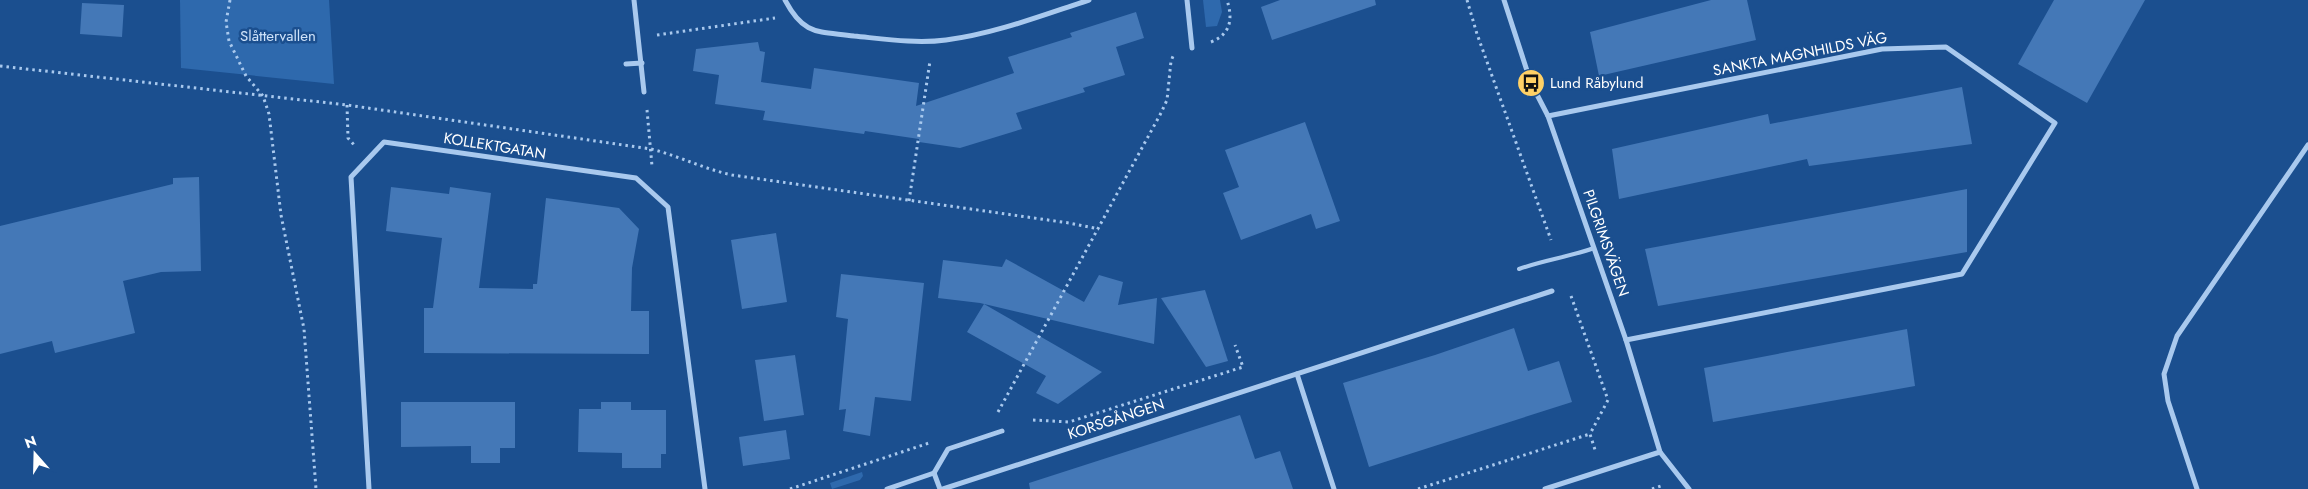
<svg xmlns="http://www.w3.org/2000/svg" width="2308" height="489" font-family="Jost,sans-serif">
  <rect width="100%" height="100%" fill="#1b4f8f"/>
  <g fill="#2e69ad">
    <path d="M 180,0 L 329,0 L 334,84 L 181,68 Z"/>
    <path d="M 1203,0 L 1220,0 L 1222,12 L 1217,26 L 1206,27 Z"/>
    <path d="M 862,472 L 863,476 L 860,480 L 832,489 L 830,483 Z"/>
  </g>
  <g fill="#4478b7">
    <path d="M 1280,0 L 1375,0 L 1376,5 L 1272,40 L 1261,7 Z"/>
    <path d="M 1711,0 L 1747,0 L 1756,40 L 1599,76 L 1590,32 Z"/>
    <path d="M 2054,0 L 2145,0 L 2087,103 L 2018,64 Z"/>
    <path d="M 82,3 L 124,5 L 122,37 L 80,34 Z"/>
    <path d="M 1136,12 L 1144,38 L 1116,47 L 1125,75 L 1083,88 L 1085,92 L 1016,113 L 1022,129 L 960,148 L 919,142 L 919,139 L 865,131 L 864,134 L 763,120 L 765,111 L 715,104 L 719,75 L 693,71 L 696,49 L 758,42 L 760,51 L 765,52 L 761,82 L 811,89 L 814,68 L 919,83 L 916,106 L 1014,73 L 1008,57 L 1072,37 L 1070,33 Z"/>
    <path d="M 1962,87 L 1972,144 L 1809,166 L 1807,159 L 1619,199 L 1612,149 L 1768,114 L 1770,124 Z"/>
    <path d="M 1305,122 L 1340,221 L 1316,229 L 1311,214 L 1241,240 L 1223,193 L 1239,187 L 1225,150 Z"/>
    <path d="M 199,177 L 201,271 L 161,272 L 123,281 L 135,333 L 55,353 L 52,341 L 0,354 L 0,226 L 173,184 L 173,178 Z"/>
    <path d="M 391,187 L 449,194 L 450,187 L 491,193 L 479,288 L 533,289 L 533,284 L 537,284 L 546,198 L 619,208 L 639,229 L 632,268 L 631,311 L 649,311 L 649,354 L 424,353 L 424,308 L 433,308 L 442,238 L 386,231 Z"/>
    <path d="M 1967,189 L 1967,252 L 1658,306 L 1645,249 Z"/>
    <path d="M 776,233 L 787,302 L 742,309 L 731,240 Z"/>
    <path d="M 1006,259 L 1084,302 L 1099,275 L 1123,282 L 1118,305 L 1157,298 L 1154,344 L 980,303 L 938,298 L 943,260 L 1002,267 Z"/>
    <path d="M 841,274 L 924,283 L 911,401 L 875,397 L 870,436 L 843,431 L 846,409 L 839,410 L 848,319 L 836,317 Z"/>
    <path d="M 1205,290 L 1228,361 L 1206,367 L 1161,298 Z"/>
    <path d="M 984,304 L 1102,372 L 1058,404 L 1036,393 L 1046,376 L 967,332 Z"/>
    <path d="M 1514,328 L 1528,371 L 1559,361 L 1572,402 L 1369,467 L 1343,383 L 1435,355 Z"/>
    <path d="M 1907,329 L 1915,386 L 1713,422 L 1704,368 Z"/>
    <path d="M 795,355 L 804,415 L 764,421 L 755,360 Z"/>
    <path d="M 401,402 L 515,402 L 515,448 L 500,448 L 500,463 L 471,463 L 471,446 L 401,447 Z"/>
    <path d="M 601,402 L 631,402 L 631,410 L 666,410 L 666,454 L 661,454 L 661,468 L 622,468 L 622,453 L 578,452 L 579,409 L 601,409 Z"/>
    <path d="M 1240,415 L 1255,459 L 1280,451 L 1293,489 L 1030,489 L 1029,483 Z"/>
    <path d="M 786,430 L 790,459 L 743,466 L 739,437 Z"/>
  </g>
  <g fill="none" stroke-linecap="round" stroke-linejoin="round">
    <g stroke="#a9c9ee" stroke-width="3" stroke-dasharray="2.5 4" stroke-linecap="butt">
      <path d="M 230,0 L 226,22 L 229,41 L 246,76 L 263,96 L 269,114 L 281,215 L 304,329 L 316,489"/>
      <path d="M 1467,0 L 1477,34 L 1551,240"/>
      <path d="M 657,35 L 775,18"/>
      <path d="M 1211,42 C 1231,34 1233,19 1227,0"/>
      <path d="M 0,66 L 347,105 L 651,149 C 679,156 704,169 732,175 L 1069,223 L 1099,229"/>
      <path d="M 347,105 L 348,138 L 355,146"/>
      <path d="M 647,110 L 652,166"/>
      <path d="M 909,201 L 930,61"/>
      <path d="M 1571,296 L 1608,400 L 1590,434 L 1596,453"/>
      <path d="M 998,412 L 1161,113 L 1167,100 L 1171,61 L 1174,54"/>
      <path d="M 1033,420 L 1069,422 L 1243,367 L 1235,345"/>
      <path d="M 790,489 L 929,443"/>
      <path d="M 1418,489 L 1590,434"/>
      <path d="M 1652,489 L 1664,485"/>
    </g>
    <path stroke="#a9c9ee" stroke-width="4" d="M 1519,269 C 1544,260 1569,257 1594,248"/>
    <g stroke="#a9c9ee" stroke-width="5">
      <path d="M 634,0 L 644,92"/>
      <path d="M 785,0 C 804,36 818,31 854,36 C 884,39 916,44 946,40 C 994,34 1043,15 1089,0"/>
      <path d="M 1187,0 L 1192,48"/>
      <path d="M 1504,0 L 1531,83 L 1548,116 L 1626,340 L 1660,452 L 1689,489"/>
      <path d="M 626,64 L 642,63"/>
      <path d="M 1548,116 L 1882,49 L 1946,47 L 2055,123 L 1962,274 L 1626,340"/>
      <path d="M 1297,374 L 1334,489"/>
      <path d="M 934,473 L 948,449 L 1002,431"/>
      <path d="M 934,473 L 940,489"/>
      <path d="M 369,489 L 351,177 L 384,142 L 636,178 L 668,207 L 705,489"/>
      <path d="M 887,489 L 934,473"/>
      <path d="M 943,489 L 1552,291"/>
      <path d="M 1545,489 L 1660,452"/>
      <path d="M 2197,489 L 2168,401 L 2164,374 L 2177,336 L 2308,145"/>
    </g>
  </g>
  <defs>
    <g id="bus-disc" transform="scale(1.4375)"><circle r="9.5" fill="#ffd166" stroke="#1b4f8f"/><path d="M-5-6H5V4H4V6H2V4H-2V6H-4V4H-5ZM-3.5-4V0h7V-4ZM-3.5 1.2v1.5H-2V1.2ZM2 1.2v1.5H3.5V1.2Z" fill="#111"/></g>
  </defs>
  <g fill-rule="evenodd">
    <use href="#bus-disc" x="1531" y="83"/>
  </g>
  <g text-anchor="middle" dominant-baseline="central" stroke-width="5" stroke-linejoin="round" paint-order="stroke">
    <g font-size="15" fill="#cfe3fa" stroke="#1b4f8f">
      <text x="278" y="36">Slåttervallen</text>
    </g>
    <g font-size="15" fill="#fff" stroke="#1b4f8f">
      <text transform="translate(1800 54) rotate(-11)">SANKTA MAGNHILDS VÄG</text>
      <text transform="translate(495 146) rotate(9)">KOLLEKTGATAN</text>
      <text transform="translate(1606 243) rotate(71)">PILGRIMSVÄGEN</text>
      <text transform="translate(1116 419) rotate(-18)">KORSGÅNGEN</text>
    </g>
    <g font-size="15" fill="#fff" stroke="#1b4f8f" text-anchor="start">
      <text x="1550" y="83">Lund Råbylund</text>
    </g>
  </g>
  <g transform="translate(35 454) rotate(340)" stroke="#1b4f8f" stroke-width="4" paint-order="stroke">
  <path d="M0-4L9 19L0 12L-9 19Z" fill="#ffffff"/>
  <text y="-8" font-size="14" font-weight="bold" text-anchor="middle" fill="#ffffff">N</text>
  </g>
</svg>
